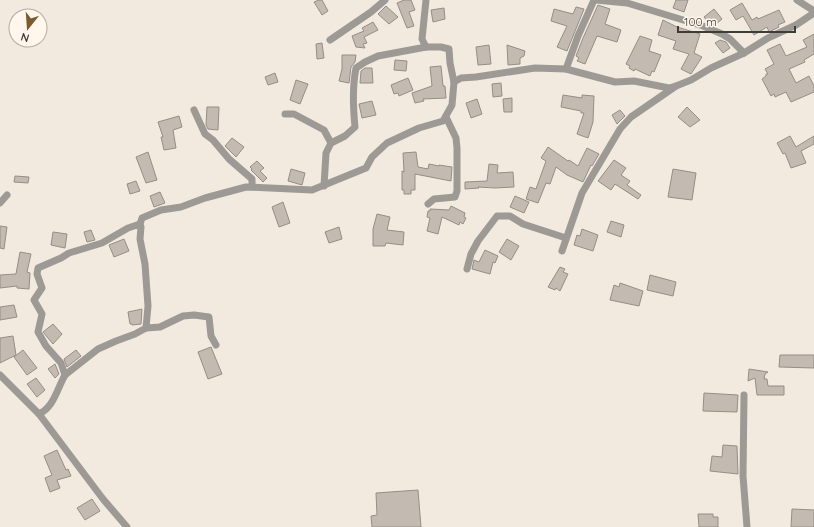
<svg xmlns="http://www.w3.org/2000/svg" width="814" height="527" font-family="Quicksand,sans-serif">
  <rect width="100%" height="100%" fill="#f2e9df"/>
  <g fill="#c3bbb1" stroke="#968e85">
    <path d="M 319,0 L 322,0 L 328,11 L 322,15 L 314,2 Z"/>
    <path d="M 404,0 L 411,0 L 415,10 L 409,12 L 414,26 L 407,28 L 397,3 Z"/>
    <path d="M 676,0 L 688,0 L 684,12 L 673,8 Z"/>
    <path d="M 742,3 L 752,20 L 757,17 L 758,19 L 779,10 L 785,22 L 778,25 L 779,27 L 769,32 L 767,27 L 754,35 L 743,16 L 736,20 L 730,10 Z"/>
    <path d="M 598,5 L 610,9 L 605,24 L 621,30 L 617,42 L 597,36 L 585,64 L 577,61 L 579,58 L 576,56 L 583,38 Z"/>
    <path d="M 386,6 L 398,17 L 389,24 L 378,14 Z"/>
    <path d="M 576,7 L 584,9 L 567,51 L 557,47 L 567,26 L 551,21 L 554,9 L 573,14 Z"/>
    <path d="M 444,8 L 445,19 L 433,22 L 431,10 Z"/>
    <path d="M 714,9 L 722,19 L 715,25 L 709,23 L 704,17 Z"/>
    <path d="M 663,20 L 677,27 L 700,34 L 694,53 L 702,57 L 691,74 L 681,69 L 689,54 L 673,49 L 676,41 L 658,35 Z"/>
    <path d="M 373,22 L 378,30 L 364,37 L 367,43 L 363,44 L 365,48 L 356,47 L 352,36 L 364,31 L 362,28 Z"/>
    <path d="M 814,34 L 814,54 L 804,60 L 805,62 L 789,69 L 796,83 L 809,76 L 814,86 L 814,92 L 791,102 L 786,92 L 775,97 L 774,94 L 771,96 L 762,79 L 766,76 L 766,74 L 768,74 L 765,69 L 774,64 L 767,50 L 780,44 L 786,56 L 807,47 L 803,40 Z"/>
    <path d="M 640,36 L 652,40 L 649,51 L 661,55 L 654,72 L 652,71 L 650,76 L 635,69 L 634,71 L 629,68 L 630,66 L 626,64 Z"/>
    <path d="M 720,40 L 726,42 L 730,48 L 723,53 L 715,43 Z"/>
    <path d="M 322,43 L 324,58 L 317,59 L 316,44 Z"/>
    <path d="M 489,45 L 491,64 L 478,65 L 476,47 Z"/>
    <path d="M 507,45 L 525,51 L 524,56 L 520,58 L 520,64 L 508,65 Z"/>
    <path d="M 342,55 L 356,55 L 355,62 L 351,67 L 349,83 L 339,81 L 342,69 Z"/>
    <path d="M 395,60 L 407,61 L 406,71 L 394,70 Z"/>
    <path d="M 441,66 L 443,86 L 445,86 L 446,98 L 423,99 L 424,101 L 415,103 L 412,93 L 432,86 L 430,67 Z"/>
    <path d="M 365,68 L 372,68 L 373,83 L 360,83 L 361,71 Z"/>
    <path d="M 275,73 L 278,82 L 268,85 L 265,77 Z"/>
    <path d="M 408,78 L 413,90 L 399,96 L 398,93 L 394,94 L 391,85 Z"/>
    <path d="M 296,80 L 308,84 L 300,104 L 290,100 Z"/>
    <path d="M 501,83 L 502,96 L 493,97 L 492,84 Z"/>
    <path d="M 563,95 L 582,98 L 582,95 L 594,96 L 593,122 L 588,138 L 577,134 L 584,113 L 581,113 L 581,111 L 561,107 Z"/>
    <path d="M 512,98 L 512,112 L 504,112 L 503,99 Z"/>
    <path d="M 477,99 L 482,114 L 471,118 L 466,103 Z"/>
    <path d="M 372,101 L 376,115 L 362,118 L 359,104 Z"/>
    <path d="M 207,107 L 219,107 L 218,130 L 208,129 L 206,125 Z"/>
    <path d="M 687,107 L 700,120 L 690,127 L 678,117 Z"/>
    <path d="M 620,110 L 625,116 L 617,124 L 612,115 Z"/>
    <path d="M 179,116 L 182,127 L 173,130 L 176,148 L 164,150 L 161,137 L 163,137 L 158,122 Z"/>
    <path d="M 790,136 L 796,147 L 814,136 L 814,144 L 801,151 L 806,163 L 791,168 L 785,153 L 783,154 L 777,143 Z"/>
    <path d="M 232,138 L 244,147 L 236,157 L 225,146 Z"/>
    <path d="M 548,147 L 568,161 L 569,160 L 578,166 L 587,148 L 599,154 L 592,166 L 591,165 L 583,182 L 567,175 L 556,167 L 550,184 L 546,183 L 538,203 L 526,199 L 530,187 L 536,189 L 546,161 L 541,158 Z"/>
    <path d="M 148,152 L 157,180 L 146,183 L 136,157 Z"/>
    <path d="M 416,152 L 418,167 L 428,169 L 429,164 L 439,166 L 439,165 L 452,167 L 451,181 L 415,174 L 415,190 L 411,190 L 411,194 L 404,194 L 404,190 L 402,190 L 402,171 L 404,172 L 403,153 Z"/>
    <path d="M 614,160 L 626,168 L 621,175 L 630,181 L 627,185 L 641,195 L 638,199 L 615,184 L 611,190 L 598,181 Z"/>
    <path d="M 257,161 L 264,168 L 260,171 L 267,178 L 263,182 L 251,170 L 252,169 L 250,167 Z"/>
    <path d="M 489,164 L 498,165 L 497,173 L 513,172 L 514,187 L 495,188 L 478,187 L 479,188 L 465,189 L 465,182 L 487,181 Z"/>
    <path d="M 291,169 L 305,173 L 302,185 L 288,181 Z"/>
    <path d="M 673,169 L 696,173 L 692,200 L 668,197 Z"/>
    <path d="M 15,176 L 29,177 L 28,183 L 14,182 Z"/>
    <path d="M 136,181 L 140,191 L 130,194 L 127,184 Z"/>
    <path d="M 160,192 L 165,203 L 154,207 L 150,196 Z"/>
    <path d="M 515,196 L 529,202 L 524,213 L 510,207 Z"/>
    <path d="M 283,202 L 290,223 L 279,227 L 272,207 Z"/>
    <path d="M 451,206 L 465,213 L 464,217 L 466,218 L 463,224 L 460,222 L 459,225 L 442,217 L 438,234 L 427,231 L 430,218 L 427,217 L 428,211 L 430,211 L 430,209 L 449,210 Z"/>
    <path d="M 377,214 L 390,217 L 387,230 L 404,232 L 403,245 L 386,243 L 385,246 L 373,246 L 373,229 Z"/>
    <path d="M 611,221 L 624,225 L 621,237 L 607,232 Z"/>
    <path d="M 0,226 L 7,227 L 4,249 L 0,248 Z"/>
    <path d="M 339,227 L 342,239 L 329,243 L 325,232 Z"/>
    <path d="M 582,229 L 598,235 L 593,251 L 574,245 L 577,235 L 580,236 Z"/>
    <path d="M 91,230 L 95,240 L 87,242 L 84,232 Z"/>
    <path d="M 53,232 L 67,234 L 65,248 L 51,245 Z"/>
    <path d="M 124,239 L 129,251 L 114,257 L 109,245 Z"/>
    <path d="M 507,239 L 519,246 L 511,260 L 499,252 Z"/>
    <path d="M 485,250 L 498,256 L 495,263 L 493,262 L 490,274 L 472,269 L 474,260 L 479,262 Z"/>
    <path d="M 20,252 L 31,254 L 27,272 L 30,273 L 29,289 L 17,288 L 17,286 L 0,288 L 0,275 L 16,274 Z"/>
    <path d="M 560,267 L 565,269 L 563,272 L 568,274 L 560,291 L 556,288 L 555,290 L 548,287 Z"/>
    <path d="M 650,275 L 676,282 L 673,296 L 647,290 Z"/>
    <path d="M 620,283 L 643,291 L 639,306 L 610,300 L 614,285 L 619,287 Z"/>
    <path d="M 14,305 L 17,317 L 0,320 L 0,307 Z"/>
    <path d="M 142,309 L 141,324 L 132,325 L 132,324 L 130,324 L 128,312 Z"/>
    <path d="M 53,324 L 62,334 L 53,344 L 43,332 Z"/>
    <path d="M 13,336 L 16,355 L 0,363 L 0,338 Z"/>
    <path d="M 211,347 L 222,374 L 208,379 L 198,352 Z"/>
    <path d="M 23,350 L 37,368 L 27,375 L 14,357 Z"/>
    <path d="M 76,350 L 81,356 L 67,367 L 64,359 Z"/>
    <path d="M 780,355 L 814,355 L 814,368 L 779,367 Z"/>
    <path d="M 55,364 L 59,374 L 55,378 L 48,369 Z"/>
    <path d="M 749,369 L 768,372 L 765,374 L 764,379 L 767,379 L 768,386 L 784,386 L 784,395 L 757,395 L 755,378 L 748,381 Z"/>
    <path d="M 36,378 L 45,390 L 37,397 L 27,384 Z"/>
    <path d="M 704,393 L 738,395 L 737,412 L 703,411 Z"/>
    <path d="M 723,445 L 737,446 L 738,474 L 710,471 L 712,456 L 722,457 Z"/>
    <path d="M 57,450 L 66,470 L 68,469 L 71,476 L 57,480 L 60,488 L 50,492 L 45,478 L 52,475 L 44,456 Z"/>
    <path d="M 418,490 L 421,527 L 372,527 L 371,516 L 377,515 L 376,493 Z"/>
    <path d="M 92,499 L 100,511 L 85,520 L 77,508 Z"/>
    <path d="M 792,509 L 814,510 L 814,527 L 791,527 Z"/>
    <path d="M 698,514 L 713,514 L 713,517 L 718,517 L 718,527 L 699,527 Z"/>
  </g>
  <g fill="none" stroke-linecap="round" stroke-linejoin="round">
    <g stroke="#9d9a95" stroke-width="7">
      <path d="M 426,0 L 422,39 L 426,47"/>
      <path d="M 596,0 L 627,3 L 703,26 L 722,34 L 730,39 L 744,53"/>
      <path d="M 797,0 L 814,11"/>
      <path d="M 330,40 L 371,12 L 385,0"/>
      <path d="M 566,69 L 578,36 L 594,0"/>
      <path d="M 194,110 L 205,134 L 213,140 L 229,159 L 252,179 L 252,186"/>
      <path d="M 285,114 L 294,114 L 324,130 L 331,143"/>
      <path d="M 324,186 L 326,153 L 331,143 L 345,136 L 355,127 C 353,107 352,88 356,68 L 365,62 L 378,56 L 426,47 L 441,47 L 449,49 L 450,63 L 454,82"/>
      <path d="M 0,203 L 7,195"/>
      <path d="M 428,204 L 434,199 L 455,197 L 457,191 L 457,148 L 456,138 L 446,117"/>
      <path d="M 140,224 L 142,218 L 161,210 L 181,207 L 205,198 L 246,187 L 312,190 L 366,168 L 372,157 L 387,143 L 419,128 L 443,121 L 452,105 L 454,82 L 461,78 L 476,77 L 535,68 L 566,69 L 615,82 L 634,81 L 669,88 L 676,86"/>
      <path d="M 562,251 L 582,193 L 620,129 L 631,117 L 676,86 L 691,80 L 711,68 L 744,53 L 768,38 L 796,25 L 814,13"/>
      <path d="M 467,269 L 471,254 L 478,241 L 497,216 L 510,216 L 523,224 L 566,238"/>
      <path d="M 0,375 L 39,414 L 103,499 L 127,527"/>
      <path d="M 65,375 L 98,349 L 116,341 L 135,334 L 146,328"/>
      <path d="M 744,395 L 743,476 L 747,527"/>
      <path d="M 39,414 C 54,407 57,389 65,375 L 61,363 L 46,346 L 38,332 L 42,314 L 34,300 L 42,288 L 37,274 L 38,268 L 61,258 L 69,253 L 102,243 L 128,228 L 140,224 L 141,227 L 140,239 L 145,264 L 148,306 L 146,328 L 160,327 L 183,316 L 194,315 L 209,317 L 211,336 L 216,345"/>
    </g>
  </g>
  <g transform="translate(28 28) rotate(197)"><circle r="19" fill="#fff6ec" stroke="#b2aca4"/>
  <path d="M0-3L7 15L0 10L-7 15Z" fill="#7b5b31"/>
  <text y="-6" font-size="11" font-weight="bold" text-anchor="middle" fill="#3f3c38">N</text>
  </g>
  <path d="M678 26v6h117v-6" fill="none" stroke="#3f3c38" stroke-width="2"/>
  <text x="684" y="26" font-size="12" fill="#3f3c38" stroke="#fff6ec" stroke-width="3" paint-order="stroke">100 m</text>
</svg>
